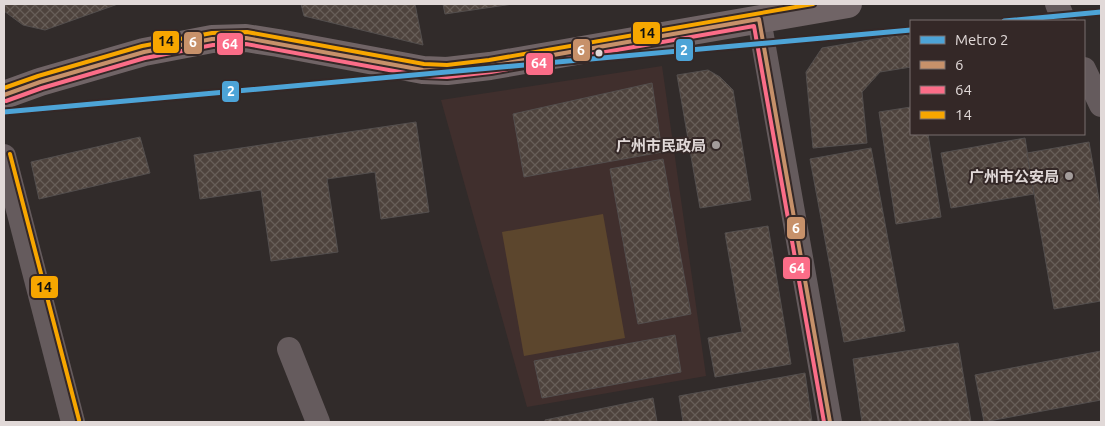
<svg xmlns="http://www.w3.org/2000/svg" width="1105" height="426" font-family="Ubuntu,'Noto Sans SC',sans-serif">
  <defs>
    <pattern id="building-cross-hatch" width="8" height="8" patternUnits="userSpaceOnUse" patternTransform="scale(1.25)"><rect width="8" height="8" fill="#4e433d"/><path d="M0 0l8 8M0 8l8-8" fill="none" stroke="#675e58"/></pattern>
  </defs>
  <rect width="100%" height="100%" fill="#312b2a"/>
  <path fill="#402f2d" d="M 662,66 L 706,376 L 527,407 L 441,100 Z"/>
  <path fill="#5c462d" d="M 603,214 L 625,338 L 524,356 L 502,232 Z"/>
  <g fill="url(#building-cross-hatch)" stroke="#544f4e">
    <path d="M 4,4 L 118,4 L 45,30 L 23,25 L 4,11 Z"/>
    <path d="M 301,4 L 415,4 L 423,45 L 304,16 Z"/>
    <path d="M 443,4 L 513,4 L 445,14 Z"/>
    <path d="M 911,33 L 911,67 L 880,72 L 862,92 L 867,143 L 813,148 L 806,72 L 822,48 Z"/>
    <path d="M 708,70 L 720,77 L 733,90 L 751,200 L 700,208 L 677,75 Z"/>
    <path d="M 652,83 L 662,152 L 524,177 L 513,114 Z"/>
    <path d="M 911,107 L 911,134 L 928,134 L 941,217 L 896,224 L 879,112 Z"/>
    <path d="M 416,122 L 429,212 L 381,219 L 375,172 L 327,179 L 338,252 L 271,261 L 261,190 L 200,199 L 194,155 Z"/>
    <path d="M 140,137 L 150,173 L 39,199 L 31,162 Z"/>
    <path d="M 1025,138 L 1034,194 L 951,208 L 941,153 Z"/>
    <path d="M 1089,142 L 1101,211 L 1101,301 L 1054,309 L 1027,153 Z"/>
    <path d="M 871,148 L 905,331 L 844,342 L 810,159 Z"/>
    <path d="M 663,159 L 691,314 L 638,324 L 610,169 Z"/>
    <path d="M 768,226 L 791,364 L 715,377 L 708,338 L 742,332 L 725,233 Z"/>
    <path d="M 675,335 L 681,372 L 542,398 L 534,361 Z"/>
    <path d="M 958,343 L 971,422 L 862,422 L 853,359 Z"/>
    <path d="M 1101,351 L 1101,400 L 984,422 L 975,375 Z"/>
    <path d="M 805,373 L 812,422 L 683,422 L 679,396 Z"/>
    <path d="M 653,398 L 657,422 L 545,422 L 545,420 Z"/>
  </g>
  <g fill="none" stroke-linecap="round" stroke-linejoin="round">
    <g stroke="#655b5d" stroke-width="24">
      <path d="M 1057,4 L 1064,21"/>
      <path d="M 759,19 L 830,422"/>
      <path d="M 1084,69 L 1101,105"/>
      <path d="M 4,156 L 73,422"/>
      <path d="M 289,349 L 318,422"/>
    </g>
    <path stroke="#706466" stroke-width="28" d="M 4,95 L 40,82 L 144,52 L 212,39 L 246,38 L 278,43 L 423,70 L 447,71 L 490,66 L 848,4"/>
    <g stroke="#342827" stroke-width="8">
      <path id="bus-1" d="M 4,95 L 40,82 L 144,52 L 212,39 L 246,38 L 423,70 L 447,71 L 490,66 L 759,19 L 830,422"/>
    </g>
    <g stroke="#342827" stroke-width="8">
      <path id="bus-2" d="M 6,101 L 42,88 L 145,58 L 213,45 L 246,44 L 422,76 L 447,77 L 491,72 L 754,26 L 824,422"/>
    </g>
    <g stroke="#342827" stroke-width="8">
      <g id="bus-3">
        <path d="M 4,88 L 38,76 L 142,46 L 212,33 L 247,32 L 424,64 L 447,65 L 489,60 L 813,4"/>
        <path d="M 10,154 L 79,420"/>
      </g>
    </g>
    <use href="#bus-1" stroke="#c7916a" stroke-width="4"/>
    <use href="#bus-2" stroke="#fb6d88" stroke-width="4"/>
    <use href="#bus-3" stroke="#f7a600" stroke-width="4"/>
    <g stroke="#342827" stroke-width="9">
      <g id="metro-1">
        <path d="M 1004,21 L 1101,12"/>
        <path d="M 4,112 L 911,30"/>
      </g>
    </g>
    <use href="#metro-1" stroke="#4da4d7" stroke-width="5"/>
  </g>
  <circle fill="#e1d9d8" stroke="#342827" stroke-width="2" cx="599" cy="53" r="4.5"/>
  <g fill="#a39c9b" stroke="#342827" stroke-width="2">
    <circle cx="716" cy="145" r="5"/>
    <circle cx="1069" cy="176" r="5"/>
  </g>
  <g text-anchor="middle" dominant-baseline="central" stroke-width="4" stroke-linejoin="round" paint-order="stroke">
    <g font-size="15" font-weight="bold" fill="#e1d9d8" stroke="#342827" text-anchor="end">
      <text x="706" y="145">广州市民政局</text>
      <text x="1059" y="176">广州市公安局</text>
    </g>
  </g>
  <g stroke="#342827" stroke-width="2">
    <rect x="632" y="21" width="29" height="24" rx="5" fill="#f7a600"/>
    <rect x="152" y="30" width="28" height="24" rx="5" fill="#f7a600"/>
    <rect x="183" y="31" width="20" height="24" rx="5" fill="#c7916a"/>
    <rect x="216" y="32" width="28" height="24" rx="5" fill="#fb6d88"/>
    <rect x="572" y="38" width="19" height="24" rx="5" fill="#c7916a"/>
    <rect x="675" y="38" width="19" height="24" rx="5" fill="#4da4d7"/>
    <rect x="525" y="52" width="29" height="24" rx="5" fill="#fb6d88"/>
    <rect x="221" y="80" width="19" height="23" rx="5" fill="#4da4d7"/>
    <rect x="786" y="216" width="20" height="24" rx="5" fill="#c7916a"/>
    <rect x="782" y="256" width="29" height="24" rx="5" fill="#fb6d88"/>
    <rect x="30" y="275" width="29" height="24" rx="5" fill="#f7a600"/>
  </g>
  <g font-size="14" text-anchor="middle" font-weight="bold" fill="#fff">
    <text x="193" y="47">6</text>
    <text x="230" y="49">64</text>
    <text x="581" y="55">6</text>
    <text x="684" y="55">2</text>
    <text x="539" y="68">64</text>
    <text x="231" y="96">2</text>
    <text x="796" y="233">6</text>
    <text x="797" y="273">64</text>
  </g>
  <g font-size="14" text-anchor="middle" font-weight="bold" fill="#111">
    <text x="647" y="38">14</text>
    <text x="166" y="46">14</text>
    <text x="44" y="292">14</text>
  </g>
  <rect width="1105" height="426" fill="none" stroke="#e1d9d8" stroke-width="10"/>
  <rect x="910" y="20" width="175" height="115" fill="#342827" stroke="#796f6e"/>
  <rect x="920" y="36" width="25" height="8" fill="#4da4d7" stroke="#796f6e"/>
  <text x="955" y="45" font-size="15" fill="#e1d9d8">Metro 2</text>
  <rect x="920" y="61" width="25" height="8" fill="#c7916a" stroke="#796f6e"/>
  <text x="955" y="70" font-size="15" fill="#e1d9d8">6</text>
  <rect x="920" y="86" width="25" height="8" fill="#fb6d88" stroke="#796f6e"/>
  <text x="955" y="95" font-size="15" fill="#e1d9d8">64</text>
  <rect x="920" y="111" width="25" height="8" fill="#f7a600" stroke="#796f6e"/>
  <text x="955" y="120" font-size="15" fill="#e1d9d8">14</text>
</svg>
